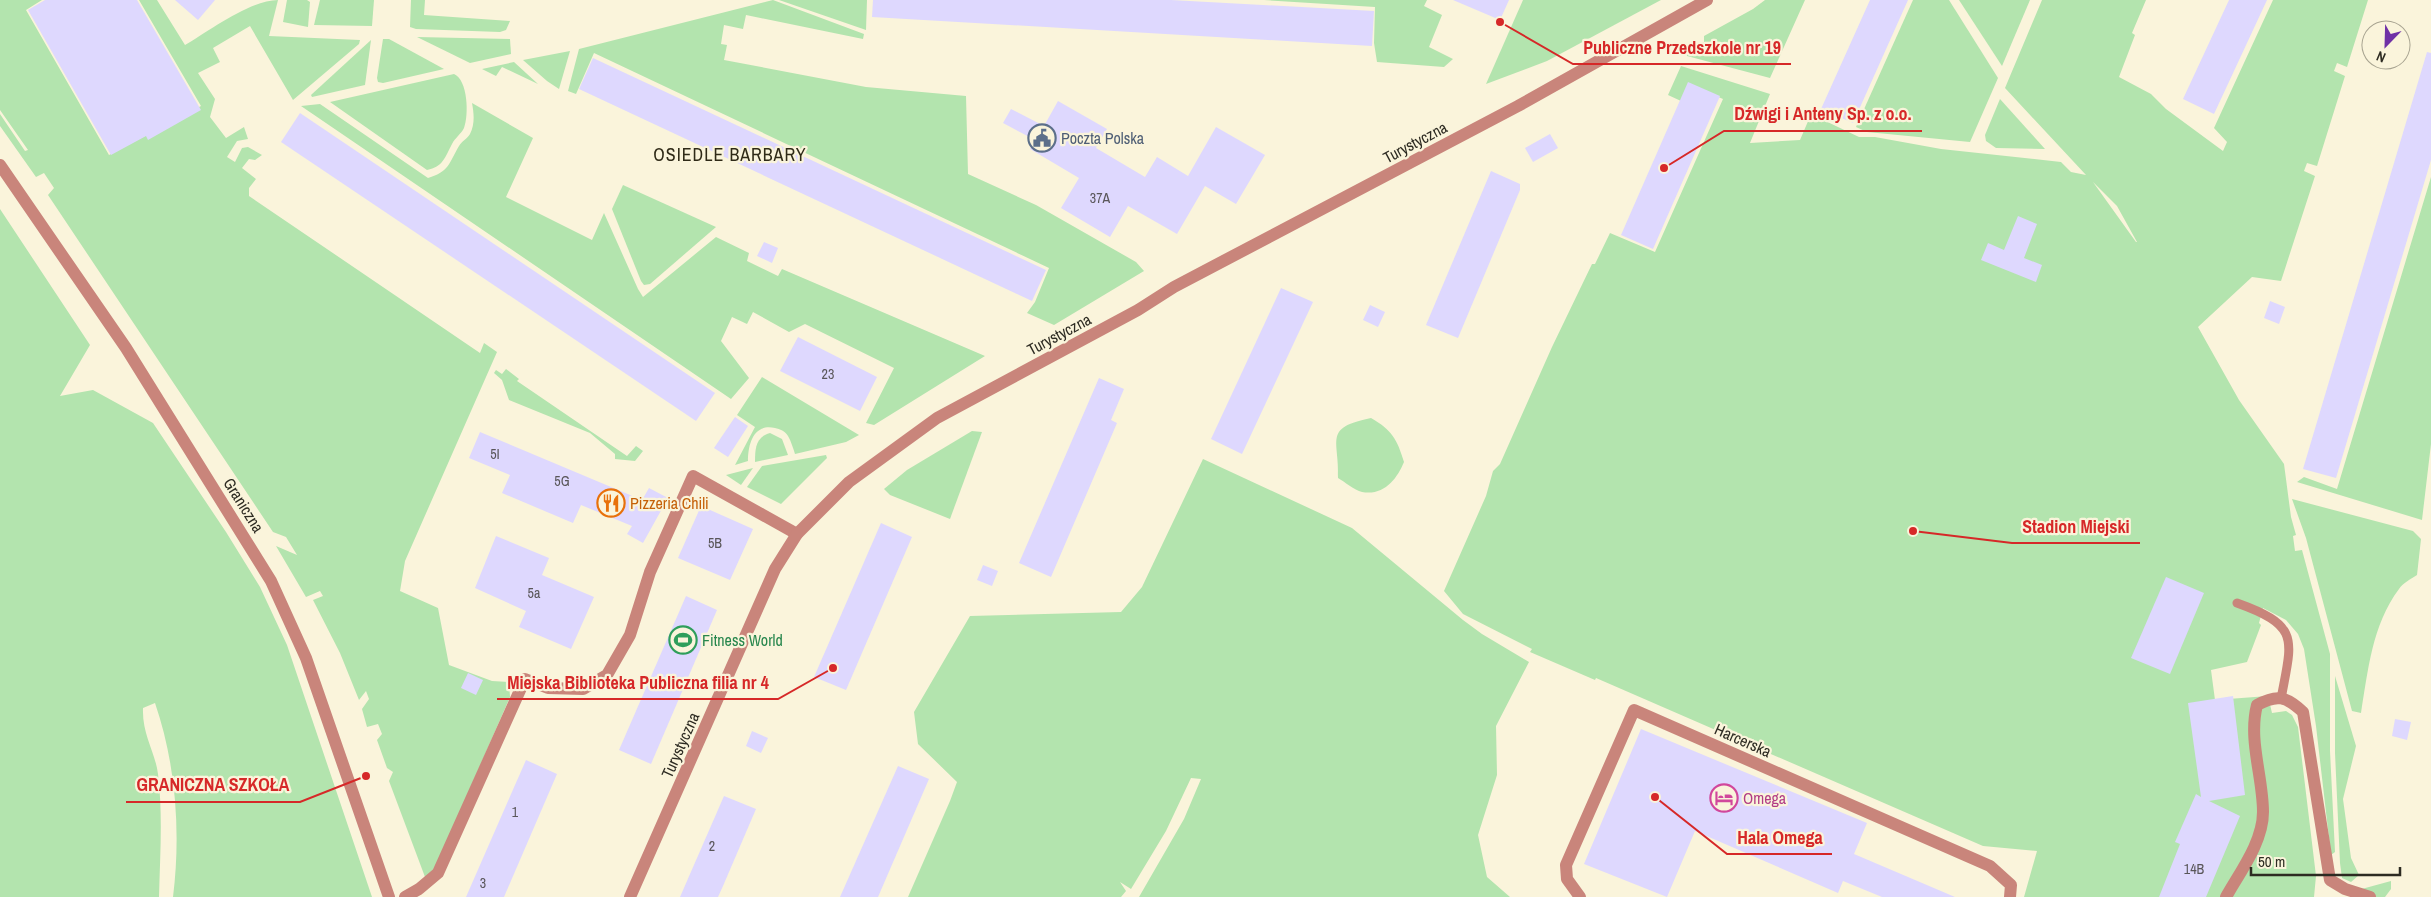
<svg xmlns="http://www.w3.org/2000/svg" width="2431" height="897" font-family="'Archivo Narrow',sans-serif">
  <rect width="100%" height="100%" fill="#faf4db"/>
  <g fill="#b3e4ae" fill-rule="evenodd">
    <path d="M 0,0 L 42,0 L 26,10 L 109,155 L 201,106 L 139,0 L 157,0 L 185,45 C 209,31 250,0 278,0 L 269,36 L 360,40 L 359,44 L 293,100 L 250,26 L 213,48 L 220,62 L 198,73 L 215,99 L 210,117 L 226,138 L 244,127 L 248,139 L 237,141 L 227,157 L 235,162 L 242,148 L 248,147 L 262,155 L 255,160 L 249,159 L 242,168 L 256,179 L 249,188 L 249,196 L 480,353 L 484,343 L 497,352 L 405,561 L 400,591 L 438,608 L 449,665 L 492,681 L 509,682 L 510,697 L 428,885 L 389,781 L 393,772 L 387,768 L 377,740 L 382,734 L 378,724 L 367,727 L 362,709 L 369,699 L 366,691 L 359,700 L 340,653 L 313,600 L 323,596 L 320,591 L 306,597 L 276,546 L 297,555 L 286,537 L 273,532 L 48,195 L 54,188 L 44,173 L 36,177 L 0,126 L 0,114 L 25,151 L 28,150 L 0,110 Z"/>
    <path d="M 287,0 L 307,0 L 310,2 L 308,27 L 283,22 Z"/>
    <path d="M 320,0 L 374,0 L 372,26 L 314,25 Z"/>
    <path d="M 411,0 L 425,0 L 424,15 L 510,21 L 506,30 L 500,32 L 416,29 L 410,27 Z"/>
    <path d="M 773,0 L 864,34 L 863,39 L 746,15 L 743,29 L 724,25 L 721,44 L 727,45 L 724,60 L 866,87 L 966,96 L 968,174 L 1036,205 L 1136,262 L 1144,271 L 1054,325 L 1027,313 L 1035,302 L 1049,268 L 594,53 L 576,94 L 568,91 L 579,49 Z"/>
    <path d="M 779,0 L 867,0 L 866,30 Z"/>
    <path d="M 1264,0 L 1427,0 L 1424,6 L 1442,15 L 1429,47 L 1453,59 L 1444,67 L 1377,62 L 1374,43 L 1375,7 Z"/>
    <path d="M 1523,0 L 1661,0 L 1547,61 L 1486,84 Z"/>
    <path d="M 1765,0 L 1805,0 L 1770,78 L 1687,56 L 1686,50 L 1704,42 L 1704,36 L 1753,9 Z"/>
    <path d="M 1913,0 L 1949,0 L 1998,78 L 1970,142 L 1867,132 L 1856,127 Z"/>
    <path d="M 1959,0 L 2030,0 L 2002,66 Z"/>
    <path d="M 2042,0 L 2146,0 L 2132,33 L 2135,35 L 2119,77 L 2151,94 L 2166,109 L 2223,151 L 2227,142 L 2214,128 L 2273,0 L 2368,0 L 2347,67 L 2337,63 L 2334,71 L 2345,76 L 2317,166 L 2307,163 L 2304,171 L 2315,176 L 2281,281 L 2252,277 L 2198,327 L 2239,400 L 2284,464 L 2291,517 L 2296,535 L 2293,536 L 2295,551 L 2302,550 L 2330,654 L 2330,751 L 2335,852 L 2331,855 L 2316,726 L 2304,649 L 2298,634 L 2286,620 L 2263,608 L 2259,623 L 2261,625 L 2247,662 L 2211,670 L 2215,700 L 2268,696 L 2272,713 L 2286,711 L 2292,715 L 2298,727 L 2316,876 L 2314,897 L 2024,897 L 2037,851 L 1983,846 L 1596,678 L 1595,680 L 1530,652 L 1532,649 L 1463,614 L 1444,591 L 1486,496 L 1493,471 L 1500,464 L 1552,347 L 1592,264 L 1595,264 L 1610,233 L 1655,252 L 1723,99 L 1688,84 L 1681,101 L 1668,95 L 1681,66 L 1770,94 L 1750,143 L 1800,140 L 1809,119 L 1817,117 L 1859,137 L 1875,137 L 1941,149 L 2061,162 L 2071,172 L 2086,175 L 2005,88 ZM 2093,182 L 2117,206 L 2137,242 L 2136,242 Z"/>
    <path d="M 417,37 L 510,39 L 511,54 L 470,63 Z"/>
    <path d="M 383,39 L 389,39 L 444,69 L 383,83 L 378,82 L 377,78 Z"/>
    <path d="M 371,40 L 365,85 L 312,97 L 311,95 Z"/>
    <path d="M 570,51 L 559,89 L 547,81 L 523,60 Z"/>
    <path d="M 514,62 L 538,84 L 502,67 L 496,76 L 482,69 Z"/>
    <path d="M 454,74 C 468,80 469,115 464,128 C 461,134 455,138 452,144 C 445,157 443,167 427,170 L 330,102 Z"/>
    <path d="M 2000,99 L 2045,149 L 1996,148 L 1986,141 L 1985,135 Z"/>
    <path d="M 472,103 L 533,138 L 506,197 L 592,240 L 604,213 L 638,289 L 643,297 L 716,237 L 749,253 L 747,261 L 778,276 L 782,269 L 985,356 L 874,425 L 866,423 L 894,368 L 805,324 L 789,332 L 753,312 L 747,324 L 732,317 L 721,341 L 749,378 L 731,399 L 301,106 L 320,104 L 428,178 C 449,172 449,163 459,146 C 462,141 467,139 470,134 C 475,124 474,114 472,103 Z"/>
    <path d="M 2431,177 L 2431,444 L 2422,520 L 2297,482 L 2304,477 L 2337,489 Z"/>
    <path d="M 623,185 L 716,227 L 650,284 L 644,285 L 641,281 L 612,209 Z"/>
    <path d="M 0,209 L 90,345 L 60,396 L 93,390 L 153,423 L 226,532 L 260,587 L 287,645 L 372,897 L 173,897 C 181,833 176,764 155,703 L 143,708 C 142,735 155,751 158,774 C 163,815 160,856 159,897 L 0,897 Z"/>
    <path d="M 506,369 L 519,379 L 517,381 L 627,456 L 636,446 L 643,451 L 635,461 L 615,459 L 615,454 L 590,433 L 509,400 L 502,380 L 494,373 L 496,370 L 502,374 Z"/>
    <path d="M 762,377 L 859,435 L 846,442 L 795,454 C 793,448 791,441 788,436 C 785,431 780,429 775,428 C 753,423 748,445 748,461 L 735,465 L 755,427 L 737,415 Z"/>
    <path d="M 1371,418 C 1392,430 1397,439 1404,462 C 1397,479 1384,496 1362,492 C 1354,490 1345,482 1338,478 C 1340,440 1322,428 1371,418 Z"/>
    <path d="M 972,431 L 982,432 L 950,519 L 890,495 L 884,489 L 907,470 Z"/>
    <path d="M 770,433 L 782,439 L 788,455 L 755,462 C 755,448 756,437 770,433 Z"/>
    <path d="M 826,455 L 827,458 L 781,504 L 747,487 L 762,466 Z"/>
    <path d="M 1203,459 L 1352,528 L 1463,620 L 1482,634 L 1529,662 L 1496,726 L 1497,775 L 1478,835 L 1487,877 L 1510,897 L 1139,897 L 1184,819 L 1201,779 L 1191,778 L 1166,831 L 1131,889 L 1120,882 L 1126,891 L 1121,897 L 908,897 L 950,801 L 957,782 L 918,744 L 914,712 L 970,616 L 1121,612 L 1142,587 Z"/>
    <path d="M 753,468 L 741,485 L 726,475 Z"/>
    <path d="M 2292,499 L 2413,531 L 2421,539 L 2417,575 C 2411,579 2403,583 2399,589 C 2372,625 2368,671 2361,713 L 2352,711 L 2306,538 Z"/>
    <path d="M 2335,676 L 2356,746 L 2343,799 L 2351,858 L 2359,875 L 2351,882 L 2342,878 L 2340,863 L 2335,753 Z"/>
    <path d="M 2391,881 L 2391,889 L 2385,897 L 2375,897 L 2358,890 Z"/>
  </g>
  <g fill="#ded8fe">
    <path d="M 45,0 L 137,0 L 201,110 L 148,140 L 146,136 L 111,155 L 28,10 Z"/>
    <path d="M 175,0 L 215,0 L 198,20 Z"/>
    <path d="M 873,0 L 1171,0 L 1374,11 L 1372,46 L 872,17 Z"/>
    <path d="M 1453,0 L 1509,0 L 1500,20 Z"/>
    <path d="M 1870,0 L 1908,0 L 1853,123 L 1821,109 Z"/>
    <path d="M 2229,0 L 2267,0 L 2214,114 L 2183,99 Z"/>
    <path d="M 2427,52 L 2431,53 L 2431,160 L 2336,478 L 2303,469 Z"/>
    <path d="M 593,58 L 1046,270 L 1032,301 L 579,89 Z"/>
    <path d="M 1688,82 L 1720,96 L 1653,249 L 1621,235 Z"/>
    <path d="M 1058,101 L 1107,129 L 1096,148 L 1145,177 L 1157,157 L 1188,176 L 1216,127 L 1265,155 L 1236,204 L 1205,186 L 1177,234 L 1128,206 L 1110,237 L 1061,208 L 1079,178 L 1030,149 L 1035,140 L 1003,123 L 1011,109 L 1044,126 Z"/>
    <path d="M 300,113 L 715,393 L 696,421 L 281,142 Z"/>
    <path d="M 1550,134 L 1558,148 L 1533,162 L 1525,148 Z"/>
    <path d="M 1491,171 L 1520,184 L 1520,190 L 1458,338 L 1426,325 Z"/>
    <path d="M 2018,216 L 2037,224 L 2024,258 L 2042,265 L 2036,282 L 1981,260 L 1988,243 L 2004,250 Z"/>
    <path d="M 764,242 L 778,248 L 772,263 L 757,256 Z"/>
    <path d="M 1281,288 L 1313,302 L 1242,454 L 1211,439 Z"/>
    <path d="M 2270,301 L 2285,307 L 2279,324 L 2264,318 Z"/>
    <path d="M 1370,305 L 1385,312 L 1378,327 L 1363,320 Z"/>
    <path d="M 798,337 L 877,377 L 860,411 L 780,371 Z"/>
    <path d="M 1099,378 L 1124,389 L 1111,420 L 1117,423 L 1051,577 L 1019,563 Z"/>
    <path d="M 735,417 L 748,426 L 728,457 L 714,448 Z"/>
    <path d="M 480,432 L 642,500 L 649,488 L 668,498 L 643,543 L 627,534 L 632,526 L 581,505 L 573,523 L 502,493 L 510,475 L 469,458 Z"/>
    <path d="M 701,506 L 753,529 L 730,580 L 678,558 Z"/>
    <path d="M 881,523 L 912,537 L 846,690 L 814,677 Z"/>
    <path d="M 496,536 L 549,558 L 542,575 L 594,597 L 571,649 L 519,627 L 526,611 L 475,588 Z"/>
    <path d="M 983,565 L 998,571 L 992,586 L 977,580 Z"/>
    <path d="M 2166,577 L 2204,593 L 2170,674 L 2131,658 Z"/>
    <path d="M 686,596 L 717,610 L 651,764 L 619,750 Z"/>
    <path d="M 468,673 L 483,680 L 476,695 L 461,688 Z"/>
    <path d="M 2233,696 L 2245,795 L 2209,801 L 2240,816 L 2206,897 L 2159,897 L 2180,844 L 2175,842 L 2196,794 L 2201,797 L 2188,703 Z"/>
    <path d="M 2395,719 L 2411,722 L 2407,740 L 2392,736 Z"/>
    <path d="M 1641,729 L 1867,823 L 1854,854 L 1955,897 L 1882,897 L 1843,881 L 1838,893 L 1695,831 L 1667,897 L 1584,864 Z"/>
    <path d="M 752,731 L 768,738 L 761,753 L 746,746 Z"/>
    <path d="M 526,760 L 557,774 L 504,897 L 466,897 Z"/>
    <path d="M 898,766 L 929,779 L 878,897 L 840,897 Z"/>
    <path d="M 724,796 L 756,809 L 723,886 L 718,897 L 680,897 Z"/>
  </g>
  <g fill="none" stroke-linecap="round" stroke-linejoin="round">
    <path stroke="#c9857b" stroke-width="9" d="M 2237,603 C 2301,626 2292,639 2281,699"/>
    <g stroke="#c9857b" stroke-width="12">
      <path d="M 405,897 L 419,889 L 438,873 L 525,679 L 548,688 L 583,689 L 607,675 L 630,635 L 650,572 L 693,476 L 797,534"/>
      <path d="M 630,897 L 775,569 L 797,534 L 849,482 L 937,418 L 1138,310 L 1174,287 L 1518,106 L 1707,0"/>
      <path d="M 1580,897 L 1567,879 L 1566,865 L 1634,710 L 1990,866 L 2011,885 L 2010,897"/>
      <path d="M 2226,897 C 2240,872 2263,842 2263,812 C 2263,777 2248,740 2257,705 C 2277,694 2286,696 2303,712 L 2330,880 L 2345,889 L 2370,897"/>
    </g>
    <path stroke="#c9857b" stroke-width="12" d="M 0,165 L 126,348 L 271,581 L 306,658 L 389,897"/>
  </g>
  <defs>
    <g id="civic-ring" transform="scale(1.4375)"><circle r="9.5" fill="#faf4db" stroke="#5c6f8a" stroke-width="1.5"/><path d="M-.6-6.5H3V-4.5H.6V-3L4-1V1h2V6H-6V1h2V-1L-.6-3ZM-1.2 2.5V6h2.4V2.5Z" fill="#5c6f8a"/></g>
    <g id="restaurant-ring" transform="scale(1.4375)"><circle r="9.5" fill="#faf4db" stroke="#e8710a" stroke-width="1.5"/><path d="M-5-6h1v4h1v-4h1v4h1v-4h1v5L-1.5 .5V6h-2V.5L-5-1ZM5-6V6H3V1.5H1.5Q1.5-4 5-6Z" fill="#e8710a"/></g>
    <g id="stadium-ring" transform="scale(1.4375)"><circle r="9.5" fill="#faf4db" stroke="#2e9e5b" stroke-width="1.5"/><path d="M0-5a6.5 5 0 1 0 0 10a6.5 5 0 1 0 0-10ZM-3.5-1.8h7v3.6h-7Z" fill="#2e9e5b"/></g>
    <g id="hotel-ring" transform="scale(1.4375)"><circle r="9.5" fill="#faf4db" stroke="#d1479c" stroke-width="1.5"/><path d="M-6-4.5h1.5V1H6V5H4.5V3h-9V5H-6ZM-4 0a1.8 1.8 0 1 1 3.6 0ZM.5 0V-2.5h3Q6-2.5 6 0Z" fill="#d1479c"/></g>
  </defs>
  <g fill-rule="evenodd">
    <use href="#civic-ring" x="1042" y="138"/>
    <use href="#restaurant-ring" x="611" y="503"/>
    <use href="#stadium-ring" x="683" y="640"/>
    <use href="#hotel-ring" x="1724" y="798"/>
  </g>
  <g text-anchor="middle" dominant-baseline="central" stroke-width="4.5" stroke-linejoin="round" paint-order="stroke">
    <g font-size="14" fill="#595659">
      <text x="1100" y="198">37A</text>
      <text x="828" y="374">23</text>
      <text x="495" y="454">5I</text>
      <text x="562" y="481">5G</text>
      <text x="715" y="543">5B</text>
      <text x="534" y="593">5a</text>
      <text x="515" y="812">1</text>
      <text x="712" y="846">2</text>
      <text x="2194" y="869">14B</text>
      <text x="483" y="883">3</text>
    </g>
    <g font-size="16" fill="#4e5e75" stroke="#faf4db" text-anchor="start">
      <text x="1061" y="138">Poczta Polska</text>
    </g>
    <g font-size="16" fill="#2d2b22" stroke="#faf4db">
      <text transform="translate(1415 142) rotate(-28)">Turystyczna</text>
      <text transform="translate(1059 334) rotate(-28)">Turystyczna</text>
      <text transform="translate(244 505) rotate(58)">Graniczna</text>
      <text transform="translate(1743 740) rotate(24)">Harcerska</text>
      <text transform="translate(680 745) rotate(-66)">Turystyczna</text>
    </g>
    <g font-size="16" fill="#c56008" stroke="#faf4db" text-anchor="start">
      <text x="630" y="503">Pizzeria Chili</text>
    </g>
    <g font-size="16" fill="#27864d" stroke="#faf4db" text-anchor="start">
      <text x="702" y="640">Fitness World</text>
    </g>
    <g font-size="16" fill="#b23c85" stroke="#faf4db" text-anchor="start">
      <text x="1743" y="798">Omega</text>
    </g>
    <g font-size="18" letter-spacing="1" fill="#2f2a17" stroke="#faf4db">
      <text x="730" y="154">OSIEDLE BARBARY</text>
    </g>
  </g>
  <path fill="none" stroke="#d62828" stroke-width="2" d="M1500 22L1573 64H1791M1664 168L1724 131H1922M1913 531L2012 543H2140M833 668L778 699H497M366 776L300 802H126M1655 797L1727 854H1832"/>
  <g fill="#d62828" stroke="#faf4db" stroke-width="2">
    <circle cx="1500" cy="22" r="5"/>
    <circle cx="1664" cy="168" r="5"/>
    <circle cx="1913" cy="531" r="5"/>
    <circle cx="833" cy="668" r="5"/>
    <circle cx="366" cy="776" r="5"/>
    <circle cx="1655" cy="797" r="5"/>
  </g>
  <g font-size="18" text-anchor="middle" font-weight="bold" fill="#d62828" stroke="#faf4db" stroke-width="4.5" stroke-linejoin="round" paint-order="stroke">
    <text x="1682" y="54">Publiczne Przedszkole nr 19</text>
    <text x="1823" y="120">Dźwigi i Anteny Sp. z o.o.</text>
    <text x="2076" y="533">Stadion Miejski</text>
    <text x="638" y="689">Miejska Biblioteka Publiczna filia nr 4</text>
    <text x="213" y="791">GRANICZNA SZKOŁA</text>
    <text x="1780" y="844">Hala Omega</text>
  </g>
  <g transform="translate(2386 45) rotate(203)"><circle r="24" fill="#faf4db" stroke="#a8a491"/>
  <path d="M0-4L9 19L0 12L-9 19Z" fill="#7031a6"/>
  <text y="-8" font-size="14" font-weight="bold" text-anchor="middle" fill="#2d2b22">N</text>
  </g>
  <path d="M2251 867v8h149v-8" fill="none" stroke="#2d2b22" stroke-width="2.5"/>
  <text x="2258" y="867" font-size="15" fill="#2d2b22" stroke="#faf4db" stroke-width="4" paint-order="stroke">50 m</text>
</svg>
